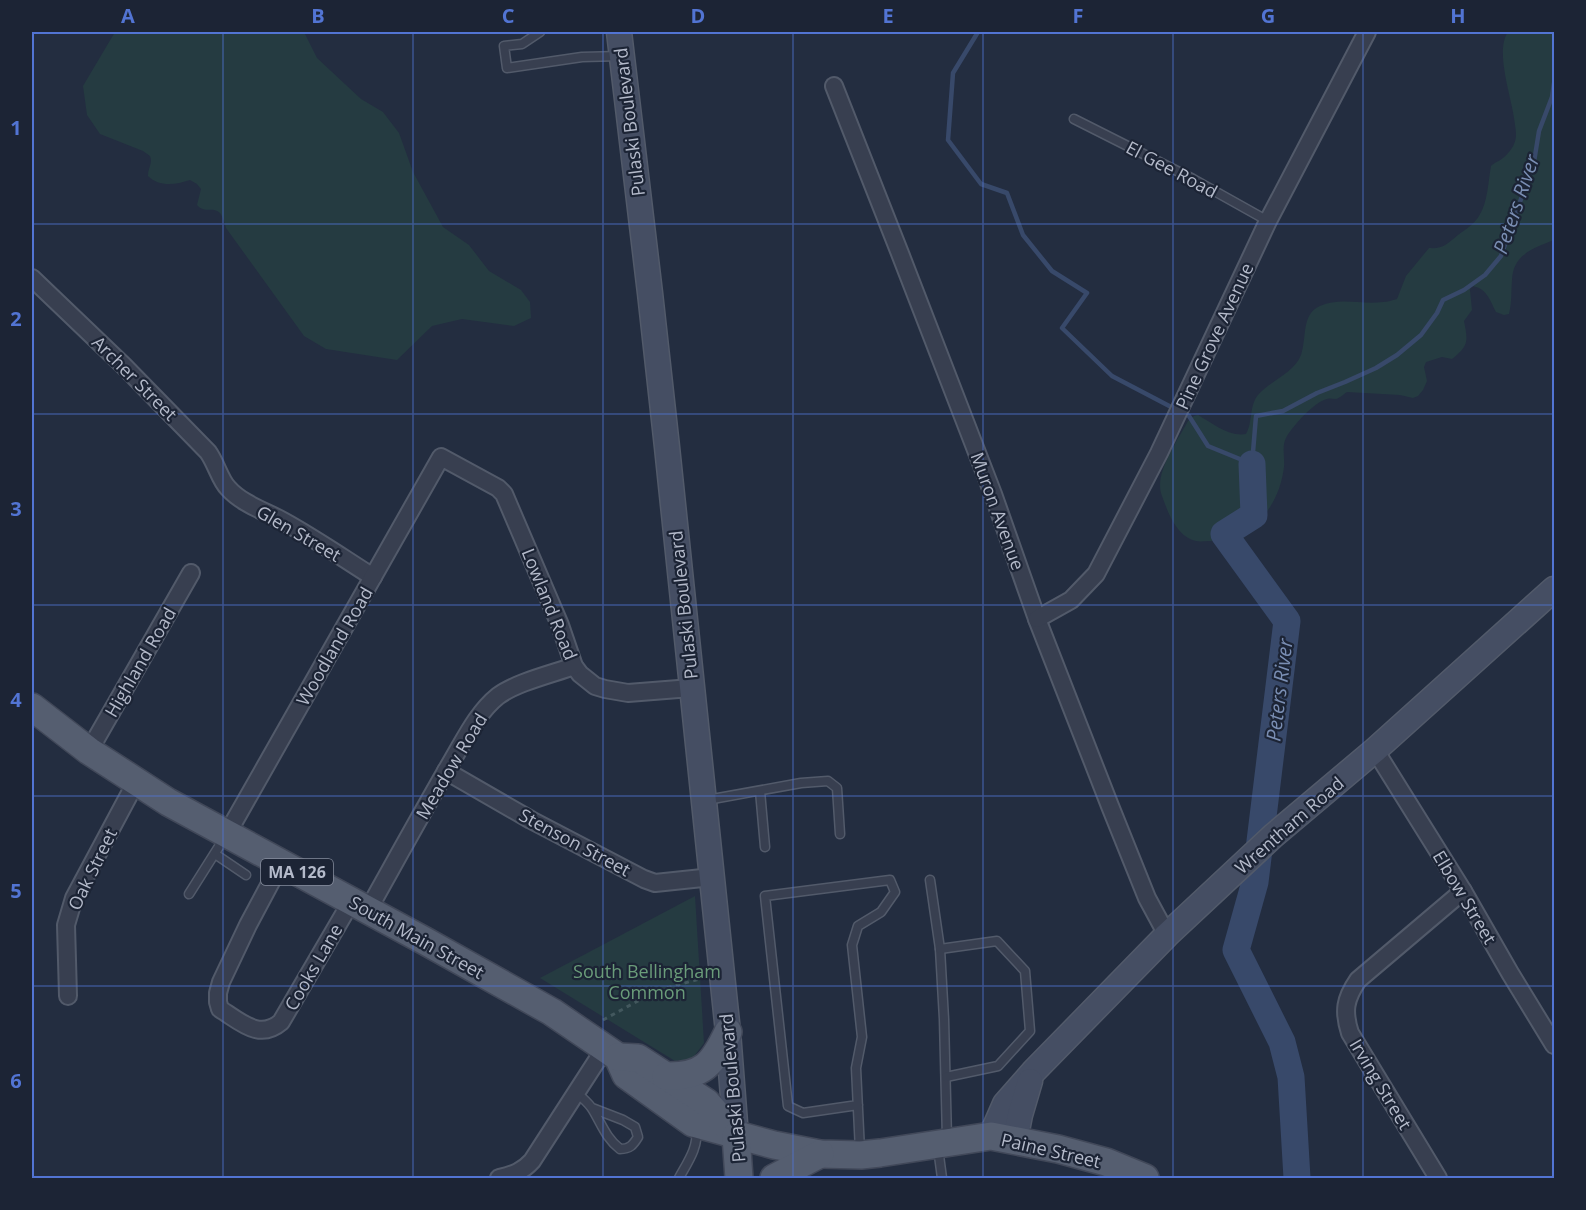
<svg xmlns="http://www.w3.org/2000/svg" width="1586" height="1210" font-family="'Open Sans',sans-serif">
  <rect width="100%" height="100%" fill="#232d40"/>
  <g fill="#253b41">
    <path d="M 115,32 L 304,32 L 317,58 L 361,99 L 383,112 L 399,133 L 413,172 L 443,227 L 469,245 L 489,271 L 521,290 L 530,302 L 531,318 L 514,326 L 462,319 L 432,326 L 397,360 L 326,349 L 304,336 L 226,228 C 225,224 223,217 220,213 C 213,206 205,214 197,205 L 201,189 L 197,184 L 190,180 C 175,185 159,187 148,176 C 148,168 153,163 150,156 L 143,151 L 100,134 L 87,115 L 83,86 Z"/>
    <path d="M 1508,32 L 1554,32 L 1554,240 C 1534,248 1513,254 1512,280 C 1511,292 1512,302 1509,314 L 1504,315 L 1496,312 C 1490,300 1486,287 1471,286 L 1470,290 L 1472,310 L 1464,321 C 1468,341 1469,346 1452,359 L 1442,357 L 1426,362 L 1424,367 L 1427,381 L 1423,390 L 1418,396 L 1413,398 L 1400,395 L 1347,392 C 1344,394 1340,398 1336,399 C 1333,399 1330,398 1327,399 C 1314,402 1294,425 1287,436 C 1281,446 1285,456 1284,467 C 1279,508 1252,539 1210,541 C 1206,541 1201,542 1196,541 C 1177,537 1168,513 1162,496 C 1153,474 1178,440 1188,421 L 1194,416 L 1198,415 C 1212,423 1229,437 1246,434 C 1253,422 1249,406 1258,395 C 1270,381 1294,373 1301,355 C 1307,338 1301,314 1320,306 C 1340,297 1362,305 1383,302 C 1388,302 1392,300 1397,299 L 1406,276 L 1429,248 C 1443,249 1447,244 1458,235 C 1465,230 1474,224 1479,216 C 1488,202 1488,182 1491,166 C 1495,162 1498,162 1503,158 C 1507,155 1512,149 1514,144 C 1517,138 1516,131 1515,125 C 1513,100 1494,52 1508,32 Z"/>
    <path d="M 695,896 L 704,1043 L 692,1059 L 675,1061 L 540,978 Z"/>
  </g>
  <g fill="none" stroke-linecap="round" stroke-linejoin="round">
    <g stroke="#38496a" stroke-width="4.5">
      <path d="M 978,32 L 953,73 L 948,140 L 981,184 L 1007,193 L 1023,235 L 1052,271 L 1087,293 L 1062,328 L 1112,376 L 1175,409"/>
      <path d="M 1182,412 L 1189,416 L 1208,446 L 1252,464 L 1256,416 L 1283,411 L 1317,393 L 1345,382 L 1376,368 L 1397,355 L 1421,335 L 1437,313 L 1443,300 L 1464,290 L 1485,275 L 1501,256 L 1534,162 L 1539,131 L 1552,97 L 1554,83"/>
    </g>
    <path stroke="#38496a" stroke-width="27" d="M 1252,464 L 1254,515 L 1224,534 L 1287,621 L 1255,882 L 1236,950 L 1282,1042 L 1291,1077 L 1297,1178"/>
    <g stroke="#525a6a" stroke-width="11">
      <g id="service">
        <path d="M 540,32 L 522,44 L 504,46 L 507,68 L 582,57 L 621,56"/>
        <path d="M 1074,119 L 1193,179 L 1268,221"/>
        <path d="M 760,791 L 765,847"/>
        <path d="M 707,800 L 801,783 L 828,781 L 837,788 L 840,834"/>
        <path d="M 215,854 L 246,875"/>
        <path d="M 930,880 L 940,949 L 944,1019 L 947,1139"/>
        <path d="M 189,894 L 225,837"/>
        <path d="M 940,949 L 997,941 L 1025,971 L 1030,1031 L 998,1066 L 946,1077"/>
        <path d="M 576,1092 C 582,1098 589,1103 593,1110 C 602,1125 606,1138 620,1149 C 630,1149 633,1145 638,1137 L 635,1127 L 623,1120 L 592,1108"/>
        <path d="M 858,1105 L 803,1113 L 788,1106 L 765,896 L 890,880 L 895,892 L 881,912 L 858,926 L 852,945 L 862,1037 L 856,1068 L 860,1151"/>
        <path d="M 938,1148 L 942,1178"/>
        <path d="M 679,1178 C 687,1163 699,1147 696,1129"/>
      </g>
    </g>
    <g stroke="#525a6a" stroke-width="20">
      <g id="minor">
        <path d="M 834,86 L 901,256 L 993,494 L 1037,619 L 1110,806 L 1147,898 L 1167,935"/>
        <path d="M 32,278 L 124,366 L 208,452 C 216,463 220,480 228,488 C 242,504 265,511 283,521 C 314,538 343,558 373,577"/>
        <path d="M 1037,619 L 1071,600 L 1096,574 L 1159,453 L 1268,221 L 1367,32"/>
        <path d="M 1375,750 L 1463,891 L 1510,973 L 1554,1045"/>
        <path d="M 89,751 L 191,573"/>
        <path d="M 446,771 L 531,820 L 644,879 L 655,883 L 712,877"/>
        <path d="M 227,834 L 441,457 L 498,488 L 504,494 L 560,625 L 574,666 L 580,674 L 595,686 L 605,689 L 628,693 L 691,688"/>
        <path d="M 281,863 L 248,925 L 221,982 L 218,993 L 218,1002 L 220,1009 C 240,1021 259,1041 281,1022 L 351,902"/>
        <path d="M 368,910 C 396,860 424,809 453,759 C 466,737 478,712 498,696 C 517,682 552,674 574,666"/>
        <path d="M 68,996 L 66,925 L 74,898 L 136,782"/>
        <path d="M 499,1178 C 513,1175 523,1171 532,1161 L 605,1048"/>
        <path d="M 1438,1178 L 1350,1033 C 1343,1011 1345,999 1358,980 L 1463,891"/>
      </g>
    </g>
    <g stroke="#525a6a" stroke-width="27">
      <g id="secondary">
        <path d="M 619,32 L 650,293 L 667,447 L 728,1032 L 736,1136"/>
        <path d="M 991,1136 L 1005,1104 L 1034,1071 L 1167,935 L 1273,836 L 1375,750 L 1554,589"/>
        <path d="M 1015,1141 L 1020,1115 L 1030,1081"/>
      </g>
    </g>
    <g stroke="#414859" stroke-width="30">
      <g id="primary">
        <path d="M 32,707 L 89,751 L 168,802 L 425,941 L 552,1012 L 618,1057 L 626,1075 L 693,1123 L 774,1145 L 820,1154 L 861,1155 L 880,1153 L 991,1136 L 1058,1149 L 1106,1162 L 1145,1178"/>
        <path d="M 618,1057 L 638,1058 L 706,1102 L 735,1135"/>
        <path d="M 666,1076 C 703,1077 713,1064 728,1032"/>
        <path d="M 736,1136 L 739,1178"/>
        <path d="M 774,1178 L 820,1154"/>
      </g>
    </g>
    <path stroke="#43585e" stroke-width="3" stroke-dasharray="4.5 4.5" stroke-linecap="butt" d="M 603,1020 L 656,991 L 703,978"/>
    <use href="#service" stroke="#383f50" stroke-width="8"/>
    <use href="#minor" stroke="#383f50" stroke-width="16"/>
    <use href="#secondary" stroke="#454e63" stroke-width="24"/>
    <use href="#primary" stroke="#555e70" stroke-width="27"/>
  </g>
  <path fill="none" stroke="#5274d3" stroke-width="1.5" stroke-opacity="0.55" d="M 223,32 L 223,1178M 413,32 L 413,1178M 603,32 L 603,1178M 793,32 L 793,1178M 983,32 L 983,1178M 1173,32 L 1173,1178M 1363,32 L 1363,1178M 32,224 L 1554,224M 32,414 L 1554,414M 32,605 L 1554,605M 32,796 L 1554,796M 32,986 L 1554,986"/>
  <g text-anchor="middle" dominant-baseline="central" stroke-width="4.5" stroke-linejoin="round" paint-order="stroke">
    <rect fill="#1c2435" stroke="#868d9d" stroke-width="1.5" x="261" y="859" width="72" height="26" rx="4.5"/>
    <g font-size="16" font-weight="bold" fill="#b4baca">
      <text x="297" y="872">MA 126</text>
    </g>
    <g font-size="18" fill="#b4baca" stroke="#1c2435">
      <text transform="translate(629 122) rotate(-97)">Pulaski Boulevard</text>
      <text transform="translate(1172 169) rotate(28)">El Gee Road</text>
      <text transform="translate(1214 336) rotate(-65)">Pine Grove Avenue</text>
      <text transform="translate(135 378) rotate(45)">Archer Street</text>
      <text transform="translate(998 511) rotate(70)">Muron Avenue</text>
      <text transform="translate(299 533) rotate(30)">Glen Street</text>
      <text transform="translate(550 604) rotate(68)">Lowland Road</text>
      <text transform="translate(683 605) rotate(-96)">Pulaski Boulevard</text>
      <text transform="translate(334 646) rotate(-60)">Woodland Road</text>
      <text transform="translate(140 662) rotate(-60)">Highland Road</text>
      <text transform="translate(451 766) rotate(-59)">Meadow Road</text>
      <text transform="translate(1289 825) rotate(-41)">Wrentham Road</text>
      <text transform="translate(575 842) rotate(28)">Stenson Street</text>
      <text transform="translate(92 869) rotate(-64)">Oak Street</text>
      <text transform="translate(1465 897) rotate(59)">Elbow Street</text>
      <text transform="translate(417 937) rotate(29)">South Main Street</text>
      <text transform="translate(313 967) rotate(-60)">Cooks Lane</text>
      <text transform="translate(1381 1084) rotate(59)">Irving Street</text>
      <text transform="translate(732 1088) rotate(-95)">Pulaski Boulevard</text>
      <text transform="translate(1051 1150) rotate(13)">Paine Street</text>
    </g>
    <g font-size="18" fill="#6a9c7a" stroke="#1c2435">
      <text x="647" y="971">South Bellingham<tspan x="647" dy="21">Common</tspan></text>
    </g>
    <g font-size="20" font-style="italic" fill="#7a8eb3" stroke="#1c2435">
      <text transform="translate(1516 204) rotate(-71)">Peters River</text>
      <text transform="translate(1279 690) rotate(-83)">Peters River</text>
    </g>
  </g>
  <rect width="1586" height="1210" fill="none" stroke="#1c2435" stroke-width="66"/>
  <rect x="33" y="33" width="1520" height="1144" fill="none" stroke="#5274d3" stroke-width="2"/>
  <g font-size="20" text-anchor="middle" font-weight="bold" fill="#5274d3">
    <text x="128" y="23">A</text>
    <text x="318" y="23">B</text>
    <text x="508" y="23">C</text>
    <text x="698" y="23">D</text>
    <text x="888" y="23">E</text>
    <text x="1078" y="23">F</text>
    <text x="1268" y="23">G</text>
    <text x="1458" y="23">H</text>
    <text x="16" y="135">1</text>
    <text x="16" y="326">2</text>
    <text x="16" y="516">3</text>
    <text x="16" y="707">4</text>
    <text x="16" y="898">5</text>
    <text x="16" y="1088">6</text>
  </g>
</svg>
